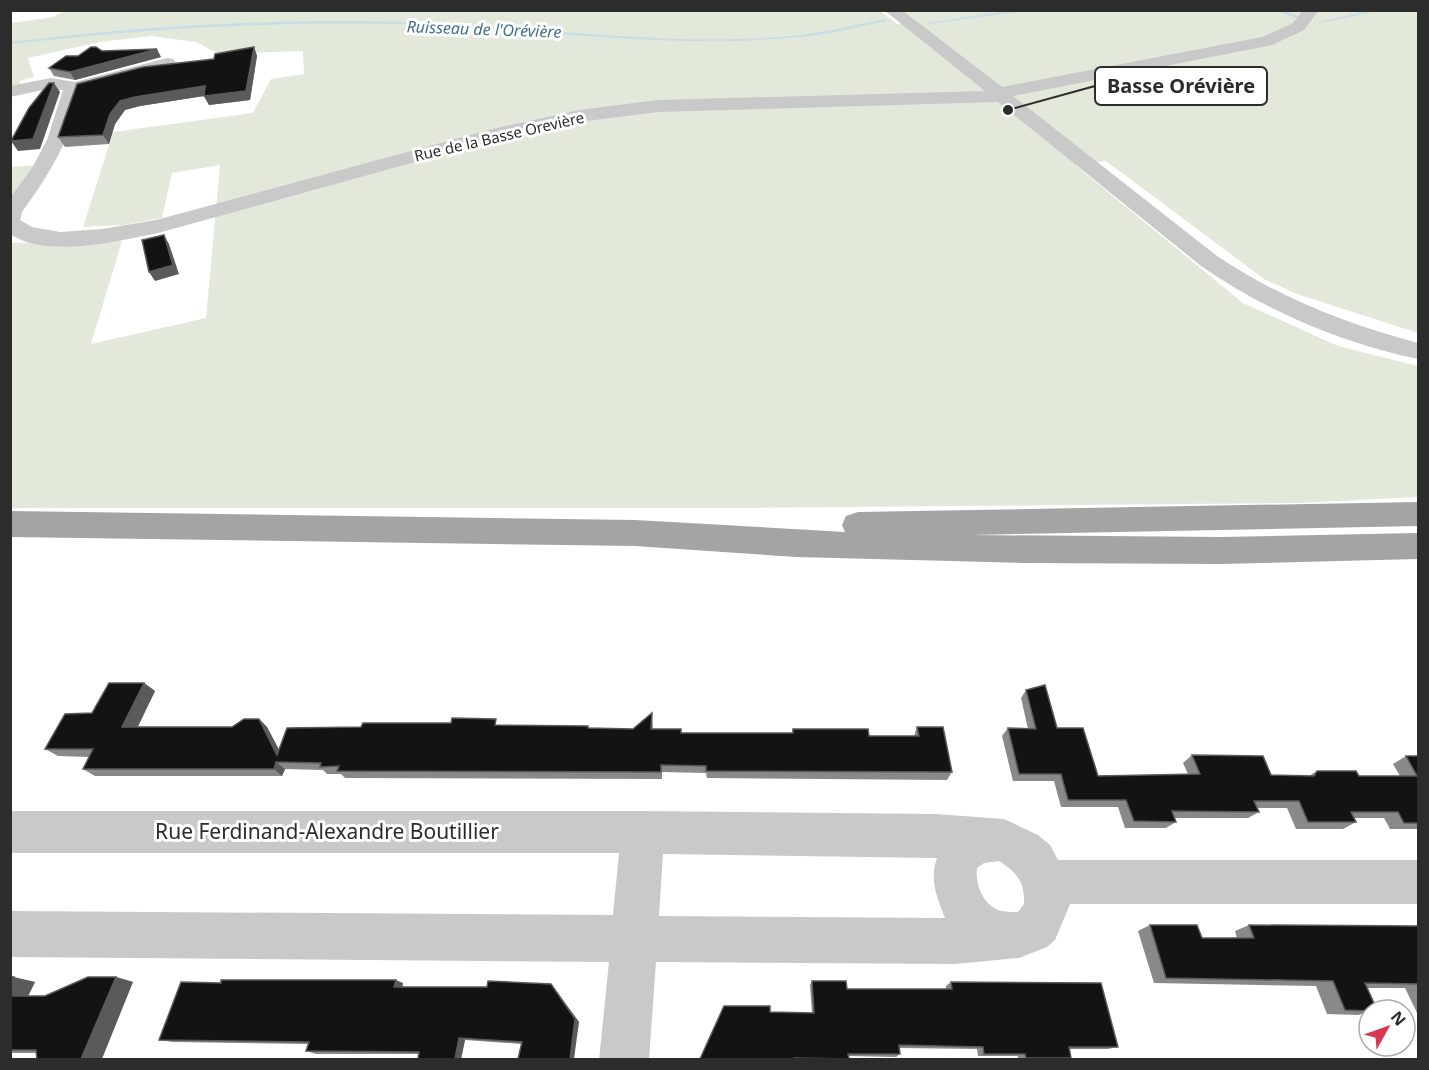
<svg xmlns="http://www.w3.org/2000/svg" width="1429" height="1070" font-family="'Noto Sans',sans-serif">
  <rect width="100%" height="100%" fill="#fff"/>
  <g fill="#e3e9da">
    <path d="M 879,10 L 897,24 L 918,22 L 905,12 L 914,10 L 1418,11 L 1418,333 L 1297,294 L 1264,279 L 1106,161 L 1075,165 L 1243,303 L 1338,346 L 1418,366 L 1418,497 L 1300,503 L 733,508 L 11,508 L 10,243 L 122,241 L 91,344 L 206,318 L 220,165 L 172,173 L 162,218 L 123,225 L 83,227 L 113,132 L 253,113 L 271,79 L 304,74 L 303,51 L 219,54 L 196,42 L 151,36 L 100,42 L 28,58 L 34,77 L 19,81 L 21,86 L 11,88 L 11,23 L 53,17 L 65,11 Z"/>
    <path d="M 37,165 L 11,201 L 11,167 Z"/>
  </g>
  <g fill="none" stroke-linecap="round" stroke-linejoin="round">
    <g fill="#c7dde8" fill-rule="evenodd">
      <path d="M 1015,10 L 1030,10 L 929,24 L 927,23 Z"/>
      <path d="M 1281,10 L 1298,16 L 1299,17 L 1296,18 L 1274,10 Z"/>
      <path d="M 1373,10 L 1383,10 L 1320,23 L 1318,22 Z"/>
      <path d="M 885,19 L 886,21 C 854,28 821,36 788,38 C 669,49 550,30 431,25 C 290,20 150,28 10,44 L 10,42 C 150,25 291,17 432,23 C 551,28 673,47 791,36 C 823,33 854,25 885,19 Z"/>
    </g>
    <g fill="#c9c9c9" fill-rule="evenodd">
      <path d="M 884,10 L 902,10 L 1002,87 L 1262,37 L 1293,23 L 1303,10 L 1319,10 L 1304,30 L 1272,45 L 1013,96 L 1217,256 C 1280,298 1346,324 1418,343 L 1418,359 C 1341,343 1266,311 1201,266 L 998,102 L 658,112 L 579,122 L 502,138 L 158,233 C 117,241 47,259 10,234 L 10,198 L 32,168 L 47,140 L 63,90 L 43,90 L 10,97 L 10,86 L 51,78 L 75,82 L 167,58 L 173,59 L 176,63 L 173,67 L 81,91 C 71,138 50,174 22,212 L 20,220 L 32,227 L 60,232 L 102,229 L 156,220 L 492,129 L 579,110 L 658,100 L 985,91 Z"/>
      <path d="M 10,811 L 643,811 L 936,814 L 1004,819 L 1038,835 L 1050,845 L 1058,860 L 1418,860 L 1418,904 L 1070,904 L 1055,940 L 1047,947 L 1019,958 L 955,964 L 656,962 L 649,1060 L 599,1060 L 609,962 L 10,957 L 10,911 L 613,915 L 619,853 L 10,853 ZM 663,854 L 937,858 C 929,880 937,897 945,918 L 659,916 ZM 999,861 C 1017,872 1025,883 1024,904 L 1018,912 C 1012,912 1004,912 998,910 C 982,903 975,883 977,868 L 984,863 Z"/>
    </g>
    <path fill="#a4a4a4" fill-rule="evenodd" d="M 1418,502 L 1418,526 L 970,535 L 1221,537 L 1418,533 L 1418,559 L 1221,564 L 1024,563 L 796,557 L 635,546 L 10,537 L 10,511 L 635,520 L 845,532 L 842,525 L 846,516 L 858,512 Z"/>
  </g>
  <g fill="#898989">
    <path d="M 254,47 L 257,56 L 250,100 L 209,105 L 204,96 L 140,106 L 125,110 L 115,124 L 109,144 L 65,147 L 58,137 Z"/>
    <path d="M 102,51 L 161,57 L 75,80 L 54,76 L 49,68 L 78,56 Z"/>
    <path d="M 144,683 L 155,691 L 137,727 L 232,727 L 259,719 L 267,727 L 279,750 L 500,725 L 633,729 L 652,713 L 653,729 L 681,733 L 792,733 L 793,729 L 869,736 L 914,736 L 917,727 L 952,772 L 947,780 L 707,778 L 706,773 L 662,772 L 662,779 L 345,778 L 341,774 L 327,774 L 323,770 L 285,769 L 282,776 L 95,776 L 83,769 L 89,757 L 58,756 L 45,749 L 92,713 Z"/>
    <path d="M 1026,690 L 1057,728 L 1098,776 L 1188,774 L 1183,763 L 1192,755 L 1271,775 L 1309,776 L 1317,771 L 1359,776 L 1400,776 L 1393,764 L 1406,756 L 1419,756 L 1419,829 L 1390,829 L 1384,818 L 1354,818 L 1356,822 L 1343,829 L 1296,829 L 1287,808 L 1257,808 L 1259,812 L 1248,818 L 1174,818 L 1176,822 L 1166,828 L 1125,828 L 1118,807 L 1061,807 L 1054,781 L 1013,781 L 1002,736 L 1008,728 L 1028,729 L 1021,698 Z"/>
    <path d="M 1150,925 L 1202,938 L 1237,938 L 1235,931 L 1249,925 L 1419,928 L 1419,1017 L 1405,988 L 1367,988 L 1369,1012 L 1358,1015 L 1327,1014 L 1316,986 L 1154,983 L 1138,931 Z"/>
    <path d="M 10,977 L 35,982 L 28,996 L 45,996 L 116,977 L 133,982 L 36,1053 L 10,1053 Z"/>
    <path d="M 812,981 L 847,989 L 946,989 L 946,986 L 951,982 L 1118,1047 L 1108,1049 L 1069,1049 L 1071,1058 L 1063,1059 L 1018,1059 L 1018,1056 L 978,1056 L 977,1049 L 900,1048 L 900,1054 L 896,1057 L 848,1056 L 848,1059 L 700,1059 L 770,1012 L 812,1013 L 810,985 Z"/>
    <path d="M 221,983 L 403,983 L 402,987 L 487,987 L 551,984 L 554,988 L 579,1022 L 521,1044 L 465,1040 L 461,1059 L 418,1059 L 419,1054 L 316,1054 L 306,1051 L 308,1044 L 173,1042 L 159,1040 Z"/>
  </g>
  <g fill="#5a5a5a">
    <path d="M 254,47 L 257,56 L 250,100 L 209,105 L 204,96 L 140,106 L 125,110 L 115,124 L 109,144 L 103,135 L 110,114 L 120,101 Z"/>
    <path d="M 157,49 L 161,57 L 75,80 L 70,72 Z"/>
    <path d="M 54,83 L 60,92 L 40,149 L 18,151 L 11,141 Z"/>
    <path d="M 164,235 L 169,244 L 179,274 L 155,281 L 149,272 Z"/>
    <path d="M 144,683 L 155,691 L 134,735 L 122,727 Z"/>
    <path d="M 259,719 L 267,727 L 286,763 L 277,755 Z"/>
    <path d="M 276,762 L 285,769 L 282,776 L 274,769 Z"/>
    <path d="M 14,977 L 35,982 L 26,1000 L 10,997 L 10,984 Z"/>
    <path d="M 116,977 L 133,982 L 102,1059 L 81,1059 Z"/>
    <path d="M 396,980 L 403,983 L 402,990 L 394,987 Z"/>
    <path d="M 551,984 L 554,988 L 579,1022 L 574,1059 L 570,1059 Z"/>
    <path d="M 459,1038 L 465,1040 L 461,1059 L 455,1059 Z"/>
  </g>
  <g fill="#131313" stroke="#5a5a5a" stroke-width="1.5">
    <path d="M 91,47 L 96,47 L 102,51 L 157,49 L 70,72 L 49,68 L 66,56 L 78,56 Z"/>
    <path d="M 254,47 L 246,91 L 204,96 L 205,86 L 135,97 L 120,101 L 110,114 L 103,135 L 58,137 L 77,84 L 143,67 L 214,59 L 215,54 Z"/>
    <path d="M 49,83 L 54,83 L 33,139 L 11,141 L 29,108 Z"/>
    <path d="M 164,235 L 173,265 L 149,272 L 142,240 Z"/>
    <path d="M 109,683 L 144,683 L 122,727 L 232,727 L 244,719 L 259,719 L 277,755 L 287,728 L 361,727 L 363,723 L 451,723 L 452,718 L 496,719 L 495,725 L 588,726 L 588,728 L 633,729 L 652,713 L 651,729 L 681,729 L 681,733 L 793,733 L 793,729 L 868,729 L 869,736 L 919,736 L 917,727 L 943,727 L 952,772 L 706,771 L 706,766 L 661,765 L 661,772 L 337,771 L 339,766 L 320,767 L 321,763 L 276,762 L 274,769 L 83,769 L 93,749 L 45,749 L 65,714 L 92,713 Z"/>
    <path d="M 1045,685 L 1057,728 L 1083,728 L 1098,776 L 1200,774 L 1192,755 L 1263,756 L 1271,775 L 1314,776 L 1317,771 L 1356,771 L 1359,776 L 1417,776 L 1406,756 L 1419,756 L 1419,823 L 1404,823 L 1398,812 L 1351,812 L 1356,822 L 1308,822 L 1299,801 L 1254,801 L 1259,812 L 1172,811 L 1176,822 L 1134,821 L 1126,800 L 1068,800 L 1061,774 L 1019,774 L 1008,728 L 1036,729 L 1026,690 Z"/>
    <path d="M 1150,925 L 1197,925 L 1202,938 L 1254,938 L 1249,925 L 1418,926 L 1419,984 L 1365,983 L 1377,1010 L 1369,1011 L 1345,1010 L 1333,981 L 1166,978 Z"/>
    <path d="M 10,977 L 14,977 L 10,984 Z"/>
    <path d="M 88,977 L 116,977 L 81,1059 L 37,1059 L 36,1050 L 10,1050 L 10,996 L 45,996 Z"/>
    <path d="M 221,980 L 396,980 L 394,987 L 487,987 L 488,981 L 551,984 L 575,1019 L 570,1059 L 518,1059 L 522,1042 L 459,1038 L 455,1059 L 418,1059 L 419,1052 L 306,1051 L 309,1042 L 159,1040 L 181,982 L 221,983 Z"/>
    <path d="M 812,981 L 846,981 L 847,989 L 952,989 L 951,982 L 1101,983 L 1118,1047 L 1069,1047 L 1071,1058 L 1026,1058 L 1025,1054 L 984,1054 L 983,1047 L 899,1045 L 900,1054 L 848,1054 L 849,1059 L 794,1058 L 794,1059 L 700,1059 L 724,1006 L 770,1006 L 770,1012 L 814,1013 Z"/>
  </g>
  <g text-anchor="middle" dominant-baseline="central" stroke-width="6" stroke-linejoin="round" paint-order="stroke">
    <g font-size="15" fill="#2c2c2c" stroke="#fff">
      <text transform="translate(499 136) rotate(-13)">Rue de la Basse Orevière</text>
    </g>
    <g font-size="16" font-style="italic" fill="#407187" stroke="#fff">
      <text transform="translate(484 29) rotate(2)">Ruisseau de l'Orévière</text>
    </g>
    <g font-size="21" fill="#2c2c2c" stroke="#fff">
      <text x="327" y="831">Rue Ferdinand-Alexandre Boutillier</text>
    </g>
  </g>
  <path fill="none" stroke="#2c2c2c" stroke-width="2" d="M1008 110L1095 86"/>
  <circle fill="#2c2c2c" stroke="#fff" stroke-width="2" cx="1008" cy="110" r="6"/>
  <rect fill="#fff" stroke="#2c2c2c" stroke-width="2" x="1095" y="67" width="172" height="38" rx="6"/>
  <g font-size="20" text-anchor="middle" font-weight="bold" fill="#2c2c2c">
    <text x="1181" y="93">Basse Orévière</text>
  </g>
  <rect width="1429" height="1070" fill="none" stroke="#2c2c2c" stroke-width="24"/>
  <g transform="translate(1387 1028) rotate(50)"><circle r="28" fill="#ffffff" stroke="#ababab" stroke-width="1.5"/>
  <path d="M0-4.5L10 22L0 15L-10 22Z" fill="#d73951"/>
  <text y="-9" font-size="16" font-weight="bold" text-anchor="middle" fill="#2c2c2c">N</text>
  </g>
</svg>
